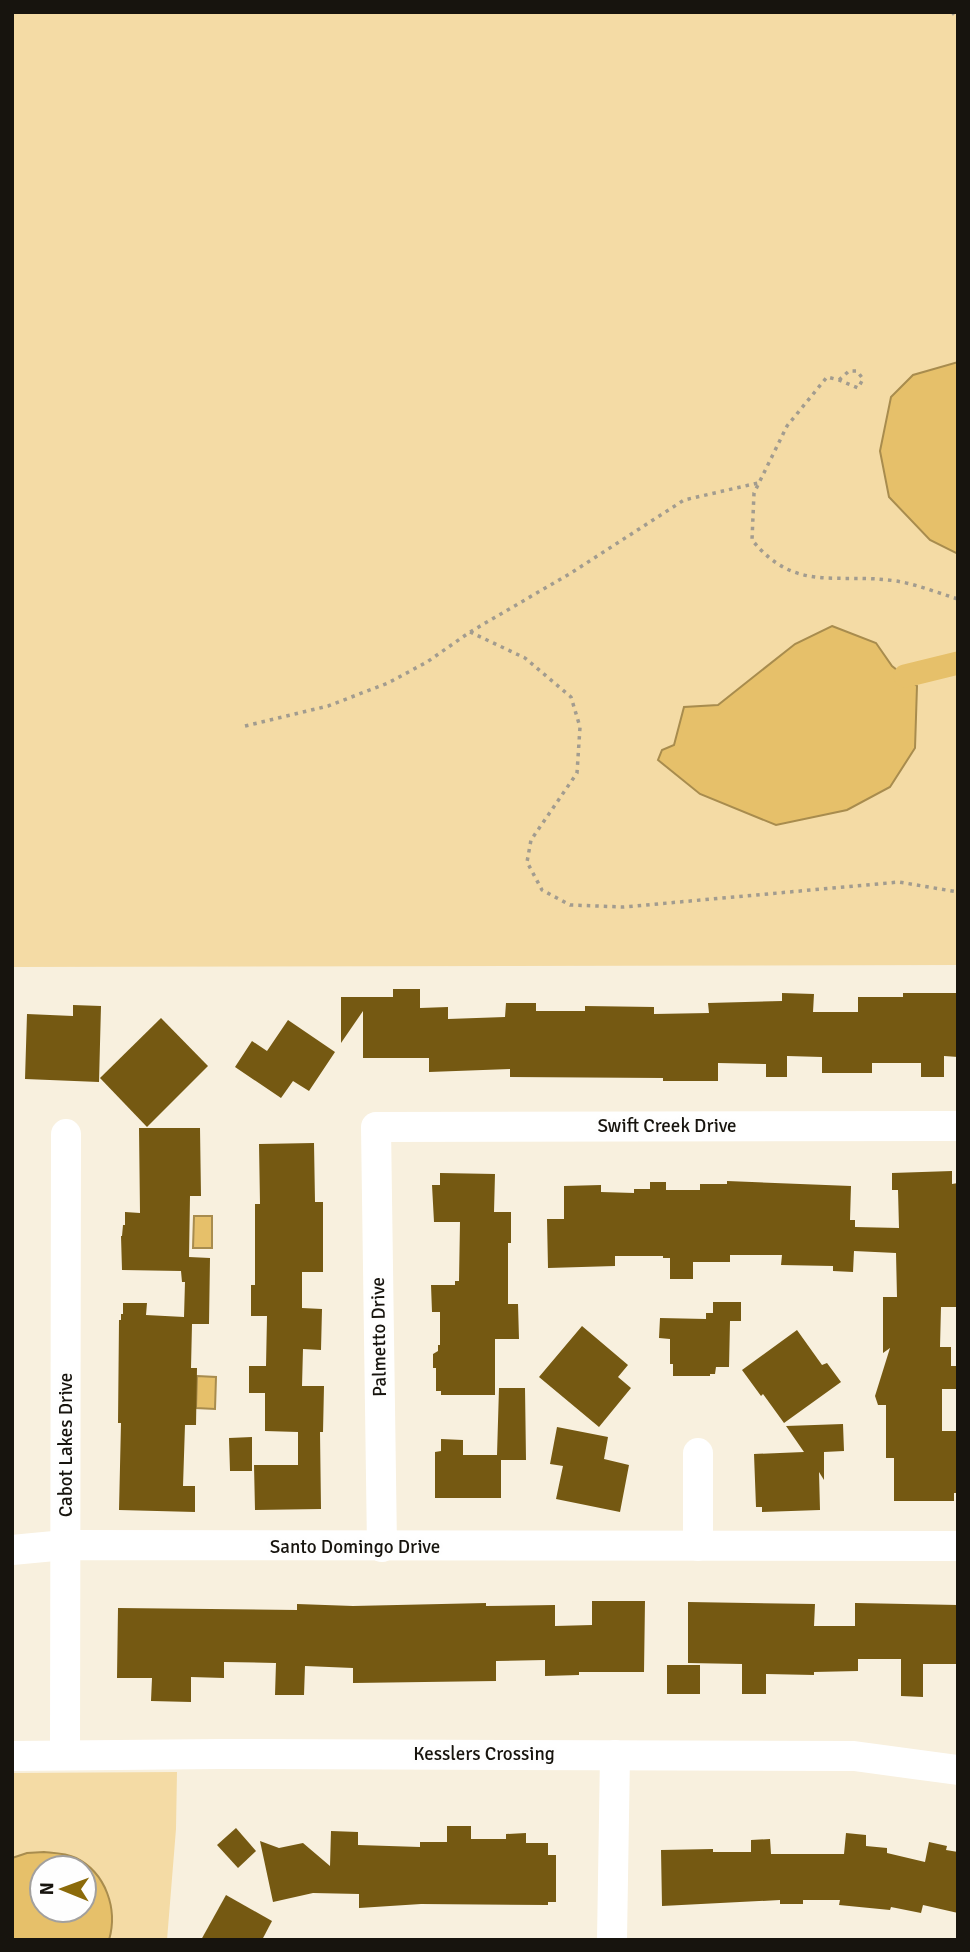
<svg xmlns="http://www.w3.org/2000/svg" width="970" height="1952" font-family="Signika,sans-serif">
  <rect width="100%" height="100%" fill="#f8f0de"/>
  <g fill="#f4dba5" fill-rule="evenodd">
    <path d="M 12,12 L 958,12 L 958,965 L 12,967 Z"/>
    <path d="M 177,1772 L 176,1829 L 167,1940 L 12,1940 L 12,1773 ZM 42,1868 L 84,1868 L 84,1910 L 42,1910 Z"/>
  </g>
  <g fill="#e6c06a" stroke="#a88c4e" stroke-width="2" fill-rule="evenodd">
    <path d="M 958,362 L 958,554 L 930,540 L 889,497 L 880,451 L 891,397 L 913,375 Z"/>
    <path d="M 832,626 L 876,643 L 892,666 L 917,686 L 915,748 L 890,787 L 847,810 L 776,825 L 700,794 L 658,760 L 662,750 L 674,745 L 684,707 L 718,705 L 795,644 Z"/>
    <path d="M 194,1216 L 212,1216 L 212,1248 L 193,1248 Z"/>
    <path d="M 197,1376 L 216,1377 L 215,1409 L 196,1408 Z"/>
    <path d="M 44,1852 C 55,1853 66,1853 76,1858 C 106,1873 118,1909 109,1940 L 12,1940 L 12,1858 L 27,1853 ZM 84,1868 L 84,1910 L 42,1910 L 42,1868 Z"/>
  </g>
  <g fill="none" stroke-linecap="round" stroke-linejoin="round">
    <path stroke="#e6c06a" stroke-width="23" d="M 905,676 L 958,663"/>
  </g>
  <g fill="#755912">
    <path d="M 393,989 L 420,989 L 420,1008 L 448,1007 L 448,1019 L 505,1017 L 506,1003 L 536,1003 L 536,1011 L 585,1011 L 585,1006 L 654,1007 L 654,1014 L 709,1013 L 708,1003 L 782,1001 L 782,993 L 814,994 L 813,1012 L 858,1012 L 858,997 L 903,997 L 903,993 L 958,993 L 958,1057 L 944,1056 L 944,1077 L 921,1077 L 921,1063 L 872,1063 L 872,1073 L 822,1073 L 822,1057 L 787,1056 L 787,1077 L 766,1077 L 766,1064 L 718,1063 L 718,1081 L 663,1081 L 663,1078 L 510,1077 L 510,1069 L 429,1072 L 429,1058 L 363,1058 L 363,1011 L 341,1043 L 341,997 L 393,997 Z"/>
    <path d="M 73,1005 L 101,1006 L 99,1082 L 25,1079 L 27,1014 L 73,1016 Z"/>
    <path d="M 161,1018 L 208,1066 L 147,1127 L 100,1078 Z"/>
    <path d="M 288,1020 L 335,1052 L 309,1091 L 293,1081 L 281,1098 L 235,1067 L 252,1041 L 267,1051 Z"/>
    <path d="M 139,1128 L 200,1128 L 201,1196 L 190,1196 L 189,1257 L 210,1258 L 209,1324 L 192,1324 L 191,1368 L 197,1368 L 196,1425 L 185,1425 L 183,1486 L 195,1486 L 195,1512 L 119,1510 L 121,1423 L 118,1423 L 119,1320 L 121,1320 L 121,1314 L 123,1314 L 123,1303 L 147,1303 L 146,1315 L 184,1317 L 185,1282 L 182,1282 L 181,1271 L 122,1270 L 121,1236 L 122,1236 L 123,1225 L 125,1225 L 125,1212 L 140,1213 Z"/>
    <path d="M 314,1143 L 315,1202 L 323,1202 L 323,1272 L 302,1272 L 302,1308 L 322,1309 L 321,1350 L 303,1349 L 302,1386 L 324,1386 L 323,1432 L 320,1432 L 321,1509 L 255,1510 L 254,1465 L 298,1465 L 298,1432 L 265,1431 L 265,1393 L 249,1393 L 249,1366 L 266,1366 L 267,1316 L 251,1316 L 251,1285 L 255,1285 L 255,1204 L 260,1204 L 259,1144 Z"/>
    <path d="M 952,1171 L 952,1184 L 958,1183 L 958,1307 L 941,1307 L 940,1347 L 951,1347 L 951,1366 L 958,1366 L 958,1389 L 942,1389 L 942,1431 L 958,1431 L 958,1493 L 954,1493 L 954,1501 L 894,1501 L 894,1458 L 886,1458 L 886,1405 L 878,1405 L 875,1396 L 890,1348 L 883,1353 L 883,1297 L 897,1297 L 896,1253 L 854,1251 L 853,1272 L 833,1271 L 833,1266 L 781,1265 L 782,1255 L 730,1255 L 730,1262 L 693,1262 L 693,1279 L 670,1279 L 670,1258 L 663,1258 L 663,1256 L 615,1256 L 615,1266 L 548,1268 L 547,1219 L 564,1219 L 564,1186 L 601,1185 L 601,1192 L 634,1193 L 634,1189 L 650,1189 L 650,1182 L 666,1182 L 666,1190 L 700,1190 L 700,1184 L 727,1184 L 727,1181 L 851,1186 L 850,1220 L 855,1220 L 855,1227 L 899,1228 L 898,1190 L 892,1190 L 892,1173 Z"/>
    <path d="M 440,1173 L 495,1174 L 494,1212 L 511,1212 L 511,1243 L 508,1243 L 508,1304 L 518,1304 L 519,1339 L 495,1339 L 495,1395 L 441,1395 L 441,1391 L 436,1391 L 436,1368 L 433,1368 L 433,1354 L 438,1351 L 438,1345 L 440,1345 L 440,1312 L 432,1312 L 431,1285 L 455,1285 L 455,1281 L 459,1281 L 460,1222 L 434,1222 L 432,1185 L 440,1185 Z"/>
    <path d="M 713,1302 L 741,1302 L 741,1321 L 730,1321 L 729,1367 L 716,1367 L 715,1374 L 710,1374 L 710,1376 L 673,1376 L 673,1364 L 670,1364 L 670,1339 L 659,1338 L 660,1318 L 706,1319 L 706,1313 L 713,1313 Z"/>
    <path d="M 582,1326 L 628,1365 L 618,1377 L 631,1388 L 599,1427 L 539,1377 Z"/>
    <path d="M 797,1330 L 822,1365 L 827,1363 L 841,1382 L 784,1423 L 763,1394 L 761,1396 L 742,1370 Z"/>
    <path d="M 499,1388 L 525,1388 L 526,1460 L 501,1460 L 501,1498 L 435,1498 L 435,1452 L 441,1451 L 441,1439 L 463,1440 L 463,1455 L 497,1455 Z"/>
    <path d="M 843,1424 L 844,1451 L 824,1452 L 824,1480 L 819,1472 L 820,1510 L 762,1512 L 762,1507 L 756,1507 L 754,1454 L 804,1452 L 786,1426 Z"/>
    <path d="M 557,1427 L 608,1437 L 604,1459 L 629,1465 L 620,1512 L 556,1499 L 563,1466 L 550,1464 Z"/>
    <path d="M 252,1437 L 252,1471 L 230,1471 L 229,1438 Z"/>
    <path d="M 592,1601 L 645,1601 L 644,1672 L 579,1672 L 579,1675 L 545,1676 L 545,1660 L 496,1661 L 496,1681 L 353,1683 L 353,1668 L 305,1666 L 304,1695 L 275,1695 L 276,1663 L 224,1662 L 224,1678 L 191,1677 L 191,1702 L 151,1701 L 152,1678 L 117,1678 L 118,1608 L 297,1610 L 297,1604 L 353,1606 L 486,1603 L 486,1606 L 555,1605 L 555,1626 L 592,1625 Z"/>
    <path d="M 688,1602 L 815,1604 L 814,1626 L 855,1626 L 855,1603 L 958,1605 L 958,1664 L 923,1664 L 923,1697 L 901,1696 L 901,1659 L 858,1659 L 858,1671 L 814,1672 L 814,1675 L 766,1674 L 766,1694 L 742,1694 L 742,1664 L 688,1663 Z"/>
    <rect x="667" y="1665" width="33" height="29"/>
    <path d="M 447,1826 L 471,1826 L 471,1839 L 506,1839 L 506,1834 L 526,1833 L 526,1843 L 548,1843 L 548,1855 L 556,1855 L 556,1902 L 548,1902 L 548,1905 L 421,1904 L 359,1908 L 359,1894 L 313,1893 L 273,1902 L 260,1841 L 279,1848 L 303,1843 L 330,1866 L 331,1831 L 358,1832 L 358,1845 L 420,1847 L 420,1842 L 447,1842 Z"/>
    <path d="M 236,1828 L 256,1851 L 238,1868 L 217,1845 Z"/>
    <path d="M 846,1833 L 866,1835 L 866,1846 L 887,1848 L 887,1853 L 925,1862 L 929,1842 L 947,1846 L 946,1850 L 958,1852 L 958,1913 L 923,1905 L 921,1913 L 891,1907 L 890,1910 L 839,1905 L 840,1900 L 803,1900 L 803,1904 L 780,1904 L 780,1900 L 662,1906 L 661,1850 L 713,1849 L 713,1852 L 751,1852 L 751,1840 L 770,1839 L 771,1854 L 844,1854 Z"/>
    <path d="M 226,1895 L 272,1921 L 262,1940 L 201,1940 Z"/>
  </g>
  <g fill="none" stroke-linecap="round" stroke-linejoin="round">
    <g stroke="#a29c8f" stroke-width="3.5" stroke-dasharray="3.5 5" stroke-linecap="butt">
      <path d="M 952,12 L 958,19"/>
      <path d="M 839,380 L 849,371 L 857,371 L 863,379 L 858,388 L 839,380 L 827,377 L 787,426 L 754,493 L 752,540 C 796,594 837,572 896,581 C 916,584 938,593 958,599"/>
      <path d="M 470,632 L 525,658 L 571,697 L 580,727 L 577,773 L 531,840 L 527,862 L 542,890 L 570,905 L 624,907 L 899,882 L 958,892"/>
      <path d="M 245,726 L 328,706 L 388,683 L 427,662 L 470,632 L 571,573 L 684,500 L 758,483"/>
    </g>
    <g stroke="#fff" stroke-width="30">
      <path d="M 698,1453 L 698,1546"/>
      <path d="M 382,1547 L 376,1127 L 958,1126"/>
      <path d="M 12,1550 L 65,1545 L 958,1546"/>
      <path d="M 65,1755 L 66,1134"/>
      <path d="M 12,1756 L 221,1754 L 854,1756 L 958,1770"/>
      <path d="M 612,1940 L 615,1755"/>
    </g>
  </g>
  <g text-anchor="middle" dominant-baseline="central" stroke-width="7" stroke-linejoin="round" paint-order="stroke">
    <g font-size="19" fill="#17140e" stroke="#fefefe">
      <text x="667" y="1126">Swift Creek Drive</text>
      <text transform="translate(379 1337) rotate(-91)">Palmetto Drive</text>
      <text transform="translate(66 1445) rotate(-90)">Cabot Lakes Drive</text>
      <text x="355" y="1547">Santo Domingo Drive</text>
      <text x="484" y="1754">Kesslers Crossing</text>
    </g>
  </g>
  <rect width="970" height="1952" fill="none" stroke="#17140e" stroke-width="28"/>
  <g transform="translate(63 1889) rotate(271)"><circle r="33" fill="#fefefe" stroke="#a2a09e" stroke-width="2"/>
  <path d="M0-5L12 26L0 18L-12 26Z" fill="#8b6a0a"/>
  <text y="-10" font-size="19" font-weight="bold" text-anchor="middle" fill="#17140e">N</text>
  </g>
</svg>
